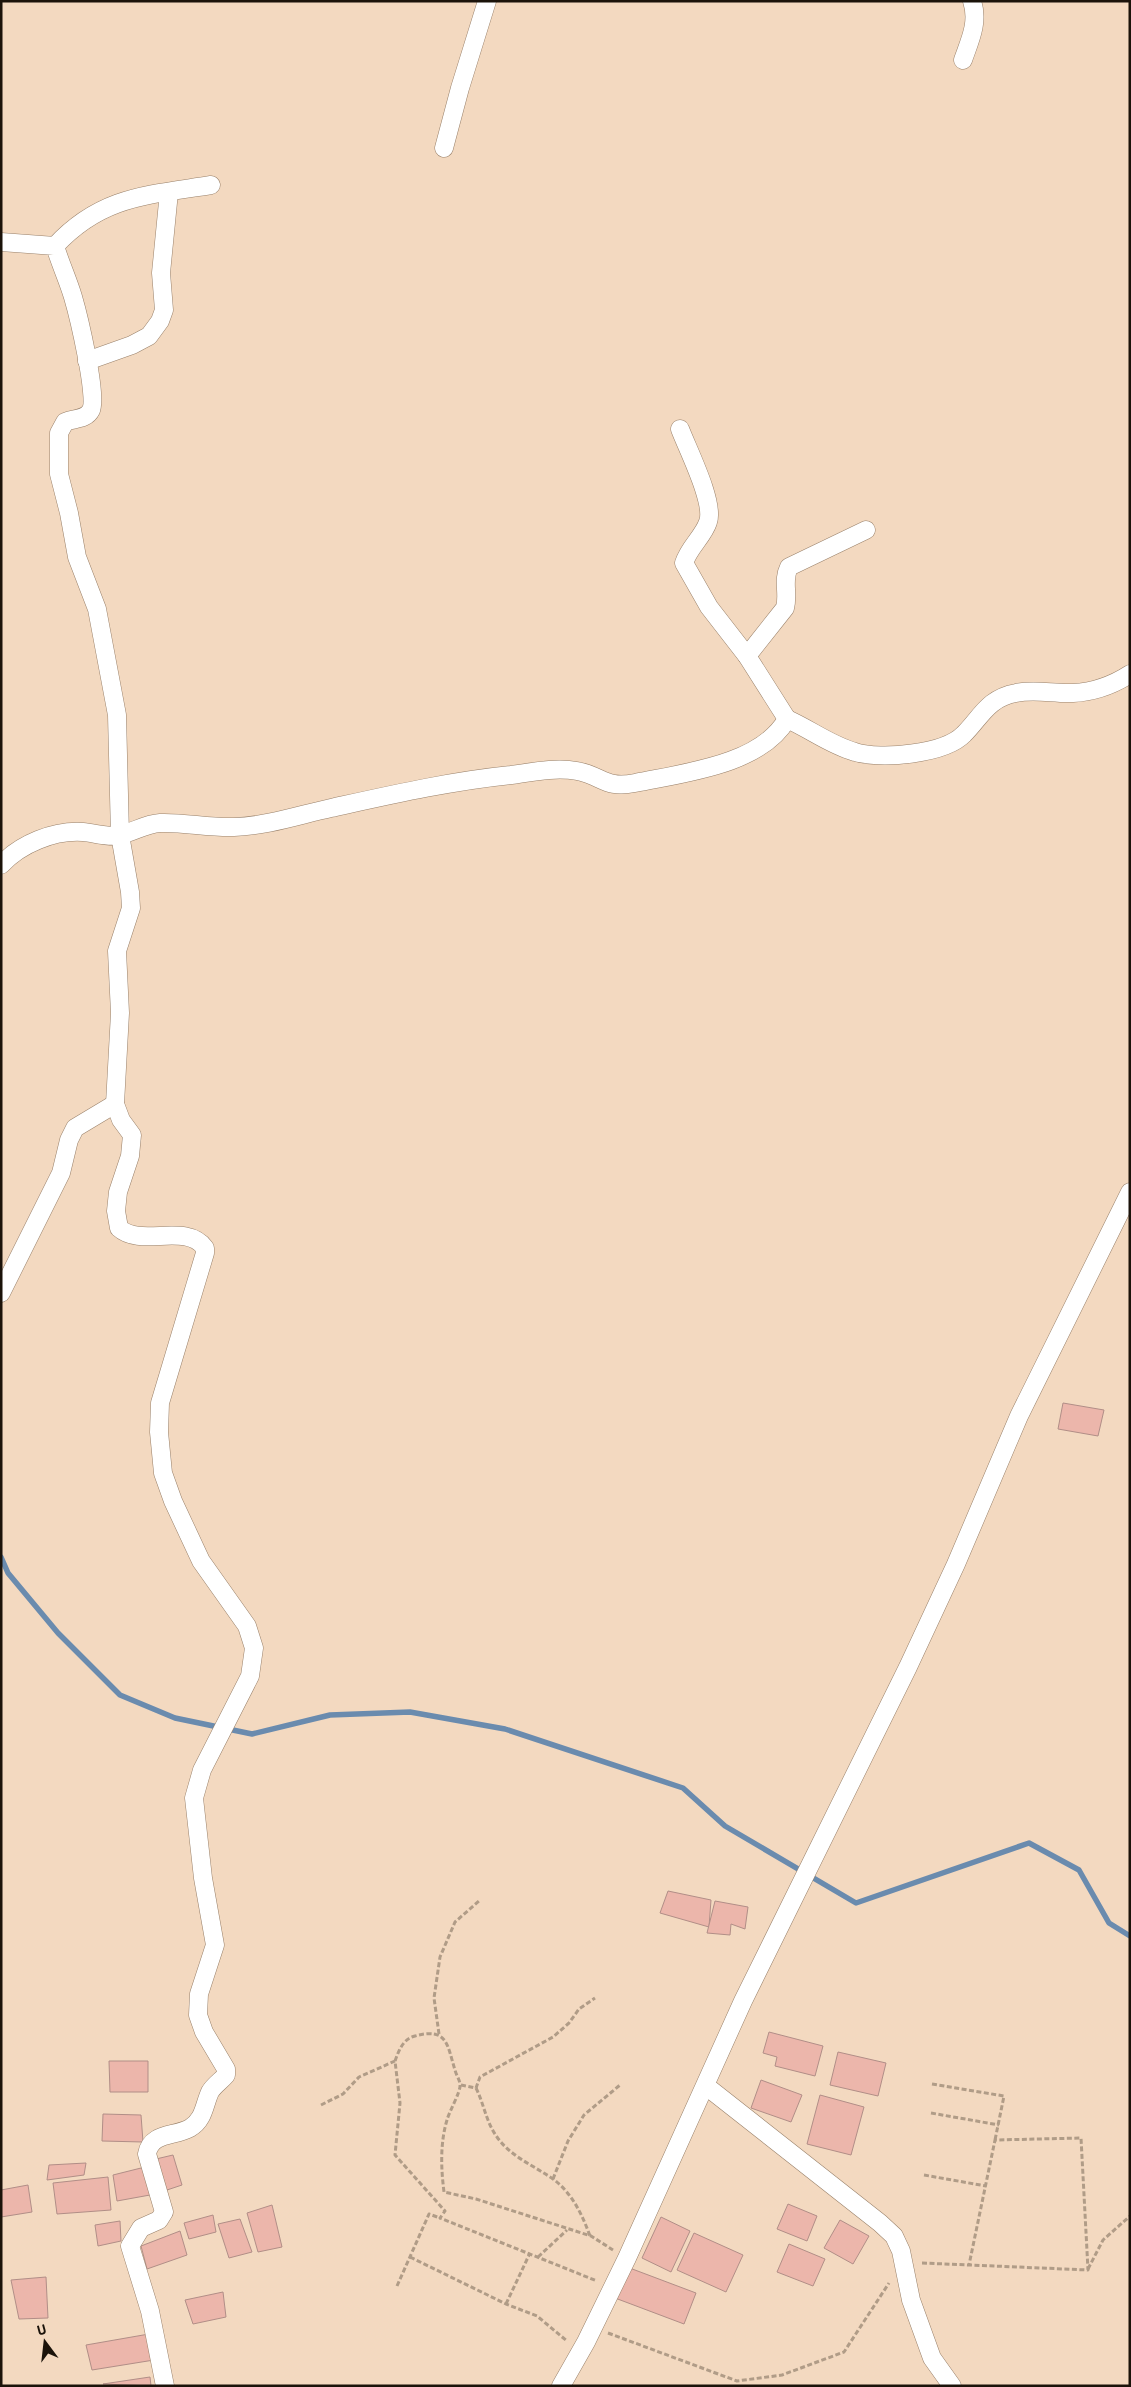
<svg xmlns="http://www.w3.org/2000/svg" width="1131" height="2387" font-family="'Titillium Web',sans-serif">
  <rect width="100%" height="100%" fill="#f3d9c0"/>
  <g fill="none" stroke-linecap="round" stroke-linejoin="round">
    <path stroke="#6a8bae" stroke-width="5.5" d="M 1,1557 L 8,1573 L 58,1633 L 120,1695 L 175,1718 L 252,1734 L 330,1715 L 410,1712 L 505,1729 L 683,1788 L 725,1826 L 856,1903 L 1029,1843 L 1079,1870 L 1109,1923 L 1130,1936"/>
  </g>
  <g fill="#ecb6ab" stroke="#b18e87">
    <path d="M 1063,1403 L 1104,1410 L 1098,1436 L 1058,1429 Z"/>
    <path d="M 668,1891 L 711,1900 L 709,1927 L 660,1913 Z"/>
    <path d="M 715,1901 L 748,1907 L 745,1929 L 731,1924 L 730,1935 L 707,1933 Z"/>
    <path d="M 769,2032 L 823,2046 L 815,2076 L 775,2066 L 777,2057 L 763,2053 Z"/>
    <path d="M 838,2052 L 886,2063 L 878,2096 L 830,2085 Z"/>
    <path d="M 109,2061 L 148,2061 L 148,2092 L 110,2092 Z"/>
    <path d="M 761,2080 L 802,2095 L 791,2122 L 751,2108 Z"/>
    <path d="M 820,2095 L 864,2107 L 851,2155 L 807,2144 Z"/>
    <path d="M 103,2114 L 141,2115 L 143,2142 L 102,2141 Z"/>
    <path d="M 173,2155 L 182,2185 L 164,2191 L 156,2159 Z"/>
    <path d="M 86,2163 L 84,2175 L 47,2180 L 49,2165 Z"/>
    <path d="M 145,2167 L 150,2195 L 117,2201 L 113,2175 Z"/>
    <path d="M 108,2177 L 111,2210 L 57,2214 L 53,2183 Z"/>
    <path d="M 28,2185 L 32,2212 L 1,2217 L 1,2190 Z"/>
    <path d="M 788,2204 L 817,2216 L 807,2241 L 777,2229 Z"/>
    <path d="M 272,2205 L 282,2247 L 258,2252 L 247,2213 Z"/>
    <path d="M 213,2215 L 216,2232 L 189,2239 L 184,2223 Z"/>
    <path d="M 661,2217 L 690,2231 L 671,2272 L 642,2258 Z"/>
    <path d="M 240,2219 L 252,2252 L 229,2258 L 218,2224 Z"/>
    <path d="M 840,2220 L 869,2236 L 853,2264 L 824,2248 Z"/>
    <path d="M 120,2221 L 121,2241 L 98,2246 L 95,2225 Z"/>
    <path d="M 180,2231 L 187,2255 L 147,2269 L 141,2246 Z"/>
    <path d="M 694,2233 L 743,2255 L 726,2292 L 677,2270 Z"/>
    <path d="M 789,2244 L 825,2259 L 813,2286 L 777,2272 Z"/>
    <path d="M 627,2267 L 696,2293 L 684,2324 L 615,2298 Z"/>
    <path d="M 46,2277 L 48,2318 L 19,2319 L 11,2280 Z"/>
    <path d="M 223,2292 L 226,2317 L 193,2324 L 185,2300 Z"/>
    <path d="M 149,2334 L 154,2360 L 92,2370 L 86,2345 Z"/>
    <path d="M 150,2377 L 151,2386 L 103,2384 Z"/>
  </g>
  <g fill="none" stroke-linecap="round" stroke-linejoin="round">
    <g stroke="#99816a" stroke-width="19">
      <g id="minor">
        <path d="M 963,60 C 970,40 979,22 972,1"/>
        <path d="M 444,148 L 460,88 L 487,1"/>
        <path d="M 1,242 L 55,246 C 60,263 68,280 73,297 C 78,314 98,397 91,410 C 86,420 74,418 65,422 L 59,433 L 59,474 L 69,513 L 77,557 L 97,609 L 117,715 L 120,835 L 130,892 L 131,908 L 117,951 L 120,1013 L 115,1104 L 121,1120 L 132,1135 L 130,1156 L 118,1192 L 116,1211 L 119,1228 C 141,1248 186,1222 205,1248 L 205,1253 L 160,1403 L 159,1432 L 163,1473 L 173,1501 L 201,1561 L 247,1626 L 254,1648 L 250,1676 L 202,1770 L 194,1798 L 203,1878 L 215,1945 L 199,1994 L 198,2015 L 204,2032 L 226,2069 L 226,2075 C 221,2081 214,2085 210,2092 C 204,2105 204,2120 190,2128 C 174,2137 151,2132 147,2154 L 164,2212 L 159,2220 L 141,2228 L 130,2246 L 150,2311 L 165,2386"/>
        <path d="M 55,246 C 101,196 148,195 211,185"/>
        <path d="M 87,361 L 132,345 L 149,336 L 160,321 L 164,310 L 161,273 L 169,192"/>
        <path d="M 680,429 C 688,450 715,503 708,522 C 703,537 689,547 684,563 L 709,607 L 747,656 L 787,719"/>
        <path d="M 747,656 L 785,608 C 789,593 782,581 789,567 L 866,530"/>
        <path d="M 1,865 C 20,844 54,830 83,832 C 95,833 109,838 120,835 C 134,832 145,824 160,823 C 184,822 209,828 234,827 C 267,826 299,815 331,808 C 390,795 451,781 511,775 C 532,772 556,767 577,771 C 603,776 605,789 635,783 C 683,773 761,765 787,719 C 810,729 830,745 855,752 C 881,760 945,754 964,734 C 981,717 988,698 1016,693 C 1035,689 1054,694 1073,693 C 1093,692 1113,685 1130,674"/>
        <path d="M 1,1293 L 61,1173 L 69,1140 L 75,1128 L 115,1104"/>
        <path d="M 706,2086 L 880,2223 L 894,2236 L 901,2251 L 911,2300 L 932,2358 L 952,2386"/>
        <path d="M 561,2386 L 586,2342 L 627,2258 L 743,2001 L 908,1667 L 956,1564 L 1019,1416 L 1130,1192"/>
      </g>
    </g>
    <g stroke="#b09c87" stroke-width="3" stroke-dasharray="5 2.5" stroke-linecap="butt">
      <path d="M 439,2034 L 434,1998 L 440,1957 L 455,1922 L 479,1901"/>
      <path d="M 395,2061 C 399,2050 403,2039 415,2036 C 448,2027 447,2045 455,2070 C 456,2075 460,2080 460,2085 C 461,2091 449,2112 447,2120 C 440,2143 441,2169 444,2192 L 476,2199 L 591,2236 L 613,2250"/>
      <path d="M 932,2084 L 1004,2096 L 995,2140"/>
      <path d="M 461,2085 L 476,2088 L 480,2077 L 553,2037 L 569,2023 L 579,2009 L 595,1998"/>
      <path d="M 476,2088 C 484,2104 486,2122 497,2137 C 511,2157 533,2165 553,2179 C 572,2193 582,2214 590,2236"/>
      <path d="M 321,2105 L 343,2094 L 359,2077 L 395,2061 L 400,2103 L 395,2155 L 445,2211 L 440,2218 L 597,2281"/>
      <path d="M 931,2113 L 999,2125"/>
      <path d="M 924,2175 L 986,2186"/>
      <path d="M 553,2179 L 568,2141 L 584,2115 L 620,2085"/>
      <path d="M 410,2257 L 506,2304 L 537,2316 L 567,2341"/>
      <path d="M 538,2257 L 567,2230"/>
      <path d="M 922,2263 L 1088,2270 L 1081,2138 L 995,2140 L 969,2265"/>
      <path d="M 1088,2269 L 1103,2240 L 1130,2216"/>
      <path d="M 397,2286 L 429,2214 L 440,2218"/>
      <path d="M 506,2304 L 530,2253"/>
      <path d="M 608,2333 L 737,2381 L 782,2375 L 844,2352 L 889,2283"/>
    </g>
    <use href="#minor" stroke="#fff" stroke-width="18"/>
  </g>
  <rect width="1131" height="2387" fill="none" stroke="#1b130a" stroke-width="5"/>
  <g transform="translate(45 2342) rotate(345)" stroke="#f3d9c0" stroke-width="4" paint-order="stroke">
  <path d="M0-4L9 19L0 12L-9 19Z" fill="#1b130a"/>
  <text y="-8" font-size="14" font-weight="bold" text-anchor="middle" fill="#1b130a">U</text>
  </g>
</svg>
